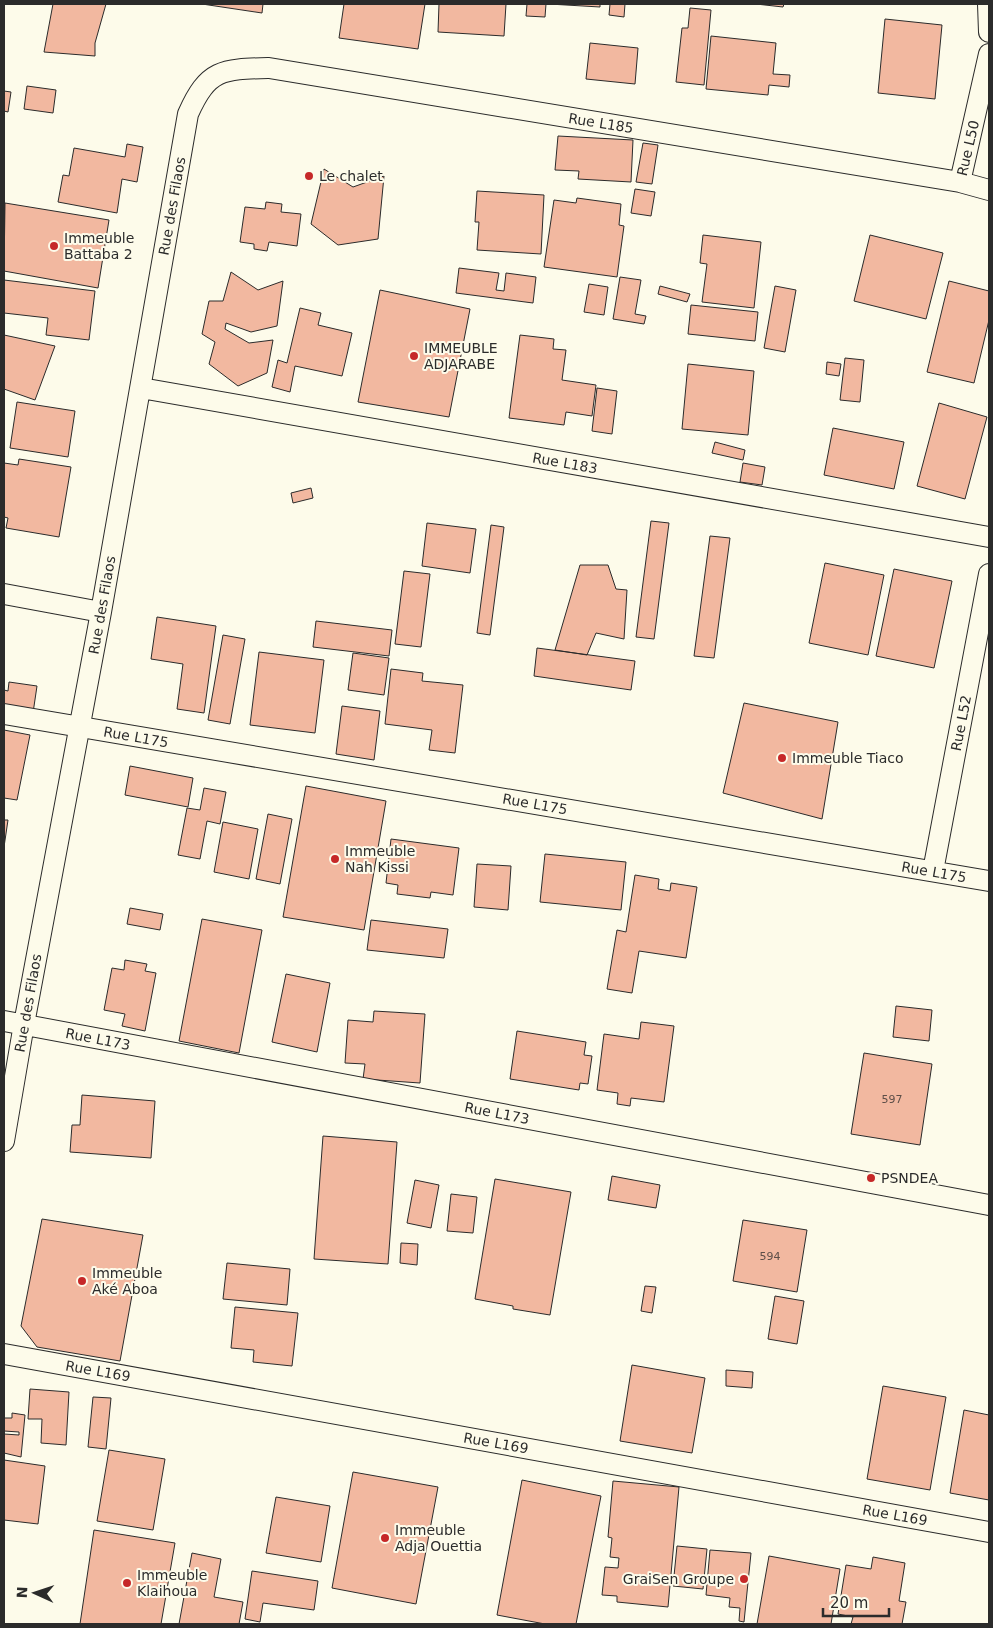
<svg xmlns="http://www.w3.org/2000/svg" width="993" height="1628" font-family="'DejaVu Sans',sans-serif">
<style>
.building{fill:#f2b8a0;stroke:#2b2b2b}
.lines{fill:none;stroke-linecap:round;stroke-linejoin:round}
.minor-casing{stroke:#2b2b2b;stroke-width:22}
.minor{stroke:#fdfbea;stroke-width:20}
.poi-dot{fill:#c62828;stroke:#fdfbea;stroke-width:2}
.labels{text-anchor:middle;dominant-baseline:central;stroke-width:4;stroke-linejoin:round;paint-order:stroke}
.number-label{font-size:11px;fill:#5d4e48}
.street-label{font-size:14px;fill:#2b2b2b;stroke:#fdfbea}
.poi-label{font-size:14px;fill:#2b2b2b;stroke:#fdfbea;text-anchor:start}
</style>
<rect width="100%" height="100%" fill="#fdfbea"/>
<!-- building -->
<path class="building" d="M53,4h53l-11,39v13l-51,-4z
M202,4h61l-1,9z
M344,4h81l-7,45 -79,-11z
M439,4h67l-2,32 -66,-4z
M527,4h19l-1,13 -19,-1z
M549,4h51v3z
M610,4h15l-1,13 -15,-2z
M756,4h28l-1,3z
M690,8l21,2 -7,75 -28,-3 6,-54h6z
M885,19l57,6 -7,74 -57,-6z
M711,36l65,7 -3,31 17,1 -1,12 -20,-2 -1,10 -62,-6z
M590,43l48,5 -3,36 -49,-5z
M27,86l29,4 -3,23 -29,-4z
M4,91l7,1 -3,20 -4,-1z
M558,136l75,4 -2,42 -53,-3 1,-8 -24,-1z
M643,143l15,2 -6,39 -16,-2z
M127,144l16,3 -6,35 -15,-3 -5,34 -59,-11 5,-27 6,1 5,-28 51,9z
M324,169l29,18 31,-11 -6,63 -40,6 -27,-21z
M635,189l20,3 -4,24 -20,-3z
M477,191l67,4 -3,59 -64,-4 2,-28h-4z
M577,198l44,6 -2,21 5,1 -7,51 -73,-10 10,-67 22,3z
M266,202l16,2 -1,8 20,2 -4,32 -28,-4 -2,9 -13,-2v-5l-14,-2 5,-35 20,2z
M5,203l104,17 -11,68 -94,-17z
M703,235l58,7 -7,66 -52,-6 5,-38 -7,-1z
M870,235l73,18 -17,66 -72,-18z
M459,268l40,5 -3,17 8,1 2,-18 30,4 -3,26 -77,-10z
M231,272l27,18 25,-9 -6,45 -26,6 -25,-9 -1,6 24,14 24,-3 -6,33 -29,13 -29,-22 6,-22 -13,-8 7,-33h14z
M620,277l21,3 -6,34 11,2 -2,8 -31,-5z
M4,280l91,11 -6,49 -43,-5 2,-17 -44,-5z
M949,281l40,10v29l-15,63 -47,-11z
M589,284l19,3 -4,28 -20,-3z
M660,286l30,8 -3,8 -29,-8z
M775,286l21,4 -11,62 -21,-4z
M380,290l90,19 -21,108 -91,-15z
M691,305l67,7 -3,29 -67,-7z
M300,308l21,5 -3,12 34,8 -10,43 -47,-10 -5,26 -18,-5 6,-27 9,3z
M4,335l51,11 -20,54 -31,-11z
M520,335l34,4 -1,10 13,1 -4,30 34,5 -4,31 -26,-4 -2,13 -55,-7z
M845,358l19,2 -4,42 -20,-2z
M827,362l14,2 -2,12 -13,-2z
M688,364l66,7 -6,64 -66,-6z
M597,388l20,3 -5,43 -20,-3z
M17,402l58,9 -7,46 -58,-9z
M939,403l48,14 -22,82 -48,-13z
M833,428l71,14 -10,47 -70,-14z
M715,442l30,8 -2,10 -31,-7z
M19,459l52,8 -12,70 -53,-9 2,-10 -4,-1v-54l14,2z
M743,463l22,4 -3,18 -22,-3z
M311,488l2,10 -20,5 -2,-10z
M651,521l18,2 -15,116 -18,-2z
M427,523l49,6 -6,44 -48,-7z
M491,525l13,2 -14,108 -13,-2z
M710,536l20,2 -16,120 -20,-2z
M825,563l59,12 -16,80 -59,-12z
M580,565h28l8,24 11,1 -3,49 -28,-6 -9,22 -32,-5z
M894,569l58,12 -18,87 -58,-12z
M404,571l26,3 -9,73 -26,-3z
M157,617l59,9 -12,87 -27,-4 6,-45 -32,-5z
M316,621l76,9 -3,26 -76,-9z
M223,635l22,4 -15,85 -22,-4z
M537,648l98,13 -4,29 -97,-14z
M259,652l65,8 -9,73 -65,-8z
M353,653l36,5 -5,37 -36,-5z
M391,669l32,4 -1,8 41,4 -8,68 -26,-3 3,-20 -47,-6z
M9,682l28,4 -4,27 -29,-4v-19l4,1z
M744,703l94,19 -16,97 -99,-26z
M342,706l38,5 -6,49 -38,-6z
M4,730l26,5 -13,65 -13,-2z
M130,766l63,12 -5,29 -63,-12z
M306,786l80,15 -22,129 -81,-13z
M204,788l22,4 -6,32 -13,-3 -7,38 -22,-4 9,-47 13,2z
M268,814l24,5 -12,65 -24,-5z
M4,820h4l-4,27z
M223,822l35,7 -9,50 -35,-7z
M391,839l68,9 -6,47 -22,-3 -1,6 -33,-4 1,-9 -12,-2z
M545,854l81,8 -5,48 -81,-8z
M477,864l34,2 -3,44 -34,-3z
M635,875l24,4 -1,10 12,2 1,-8 26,4 -11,71 -47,-7 -7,42 -25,-4 10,-59 9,2z
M130,908l33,6 -3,16 -33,-6z
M202,919l60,11 -23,123 -60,-12z
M371,920l77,9 -4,29 -77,-8z
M125,960l22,4 -2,7 11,2 -11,58 -23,-5 3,-12 -21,-4 8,-42 12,2z
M286,974l44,9 -13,69 -45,-10z
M896,1006l36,4 -3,31 -36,-4z
M374,1011l51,3 -5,69 -57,-4 2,-15 -20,-1 3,-43 25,2z
M641,1022l33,4 -10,76 -33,-4 -1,8 -13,-2 1,-11 -21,-3 7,-56 35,5z
M517,1031l69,11 -2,13 8,1 -4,28 -8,-1 -1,7 -69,-11z
M864,1053l68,11 -12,81 -69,-11z
M82,1095l73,6 -4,57 -81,-6 2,-27h8z
M323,1136l74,6 -9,122 -74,-5z
M612,1176l48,9 -4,23 -48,-8z
M495,1179l76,13 -21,123 -37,-6v-3l-38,-7z
M415,1180l24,5 -8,43 -24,-5z
M451,1194l26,3 -4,36 -26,-2z
M42,1219l101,16 -23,126 -83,-14 -16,-21z
M743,1220l64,10 -10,62 -64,-11z
M401,1243l17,1 -1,21 -17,-2z
M227,1263l63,6 -3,36 -64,-6z
M645,1286l11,1 -4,26 -11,-2z
M775,1296l29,5 -7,43 -29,-5z
M235,1307l63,6 -6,53 -39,-4 1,-12 -23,-2z
M632,1365l73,13 -13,75 -72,-12z
M726,1370l27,2 -1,16 -26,-2z
M883,1386l63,11 -16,93 -63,-11z
M30,1389l39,3 -3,53 -25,-2 1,-24h-14z
M93,1397l18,1 -5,51 -18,-2z
M964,1410l25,5v85l-39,-7z
M12,1413l13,2 -4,42 -17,-4v-19l15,1v-3l-15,-1v-13h8z
M109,1450l56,9 -12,71 -56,-9z
M4,1460l41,6 -7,58 -34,-4z
M353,1472l85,15 -22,117 -84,-16z
M522,1480l79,16 -25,128h-31l-48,-9z
M613,1481l66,6 -11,120 -51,-5v-6l-15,-1 3,-28 13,1 1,-10 -9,-1 2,-19 -4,-1z
M276,1497l54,9 -9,56 -55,-9z
M94,1530l81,13 -14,81h-81z
M677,1546l30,3 -4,40 -30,-3z
M710,1550l41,3 -7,69 -5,-1 1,-13 -11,-1 1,-9 -24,-3z
M192,1553l29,6 -7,38 29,5 -4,22h-60z
M769,1556l71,13 -9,55h-74z
M873,1557l32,6 -6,38 7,1 -4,22h-51l2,-7 -15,-3 8,-49 25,4z
M252,1571l66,10 -4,29 -51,-7 -3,19 -15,-3z"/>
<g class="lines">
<!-- minor casing -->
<g class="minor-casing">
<path id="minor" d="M988,4l1,28
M960,182l29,-128
M141,388l848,149
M4,594l97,18
M4,714l985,167
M933,871l56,-297
M4,1021l985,184
M4,1141l20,-117 77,-412 87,-498c20,-45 34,-45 81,-46l691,114 29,8
M4,1354l985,178"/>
</g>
<!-- minor -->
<use href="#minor" class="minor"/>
</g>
<!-- markers -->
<g class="poi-dot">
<circle cx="309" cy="176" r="5"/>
<circle cx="54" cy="246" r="5"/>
<circle cx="414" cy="356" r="5"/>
<circle cx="782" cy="758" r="5"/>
<circle cx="335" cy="859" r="5"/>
<circle cx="871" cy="1178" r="5"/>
<circle cx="82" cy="1281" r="5"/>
<circle cx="385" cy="1538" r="5"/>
<circle cx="744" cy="1579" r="5"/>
<circle cx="127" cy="1583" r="5"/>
</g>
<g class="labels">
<!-- number labels -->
<g class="number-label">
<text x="892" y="1099">597</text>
<text x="770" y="1256">594</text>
</g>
<!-- street labels -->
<g class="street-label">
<text transform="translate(601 123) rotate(9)">Rue L185</text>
<text transform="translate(968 148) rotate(-77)">Rue L50</text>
<text transform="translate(172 206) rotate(-80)">Rue des Filaos</text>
<text transform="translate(565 463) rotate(10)">Rue L183</text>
<text transform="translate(102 605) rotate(-80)">Rue des Filaos</text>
<text transform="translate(961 723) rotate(-79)">Rue L52</text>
<text transform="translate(136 737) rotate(10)">Rue L175</text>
<text transform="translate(535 804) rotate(10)">Rue L175</text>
<text transform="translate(934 872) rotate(10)">Rue L175</text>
<text transform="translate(28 1003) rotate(-80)">Rue des Filaos</text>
<text transform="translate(98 1039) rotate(11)">Rue L173</text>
<text transform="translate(497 1113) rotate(11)">Rue L173</text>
<text transform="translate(98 1371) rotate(10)">Rue L169</text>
<text transform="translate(496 1443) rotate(10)">Rue L169</text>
<text transform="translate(895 1515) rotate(10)">Rue L169</text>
</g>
<!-- poi labels -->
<g class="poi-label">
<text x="319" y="176">Le chalet</text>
<text x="64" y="238">Immeuble<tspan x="64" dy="16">Battaba 2</tspan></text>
<text x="424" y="348">IMMEUBLE<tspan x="424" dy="16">ADJARABE</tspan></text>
<text x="792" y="758">Immeuble Tiaco</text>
<text x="345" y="851">Immeuble<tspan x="345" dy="16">Nah Kissi</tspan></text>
<text x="881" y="1178">PSNDEA</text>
<text x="92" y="1273">Immeuble<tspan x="92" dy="16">Aké Aboa</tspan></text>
<text x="395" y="1530">Immeuble<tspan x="395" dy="16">Adja Ouettia</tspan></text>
<text x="137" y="1575">Immeuble<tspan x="137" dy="16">Klaihoua</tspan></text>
<text x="734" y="1579" text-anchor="end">GraiSen Groupe</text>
</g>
</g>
<!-- border -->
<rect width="993" height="1628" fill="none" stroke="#2b2b2b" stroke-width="10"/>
<!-- north arrow -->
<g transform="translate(35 1593) rotate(273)" stroke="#fdfbea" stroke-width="4" paint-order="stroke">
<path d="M0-4L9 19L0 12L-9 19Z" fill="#2b2b2b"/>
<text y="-8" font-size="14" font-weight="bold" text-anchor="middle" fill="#2b2b2b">N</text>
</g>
<!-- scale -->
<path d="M823 1608v8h66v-8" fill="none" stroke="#2b2b2b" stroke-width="2.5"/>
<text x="830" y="1608" font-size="15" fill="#2b2b2b" stroke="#fdfbea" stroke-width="4" paint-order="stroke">20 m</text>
</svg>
